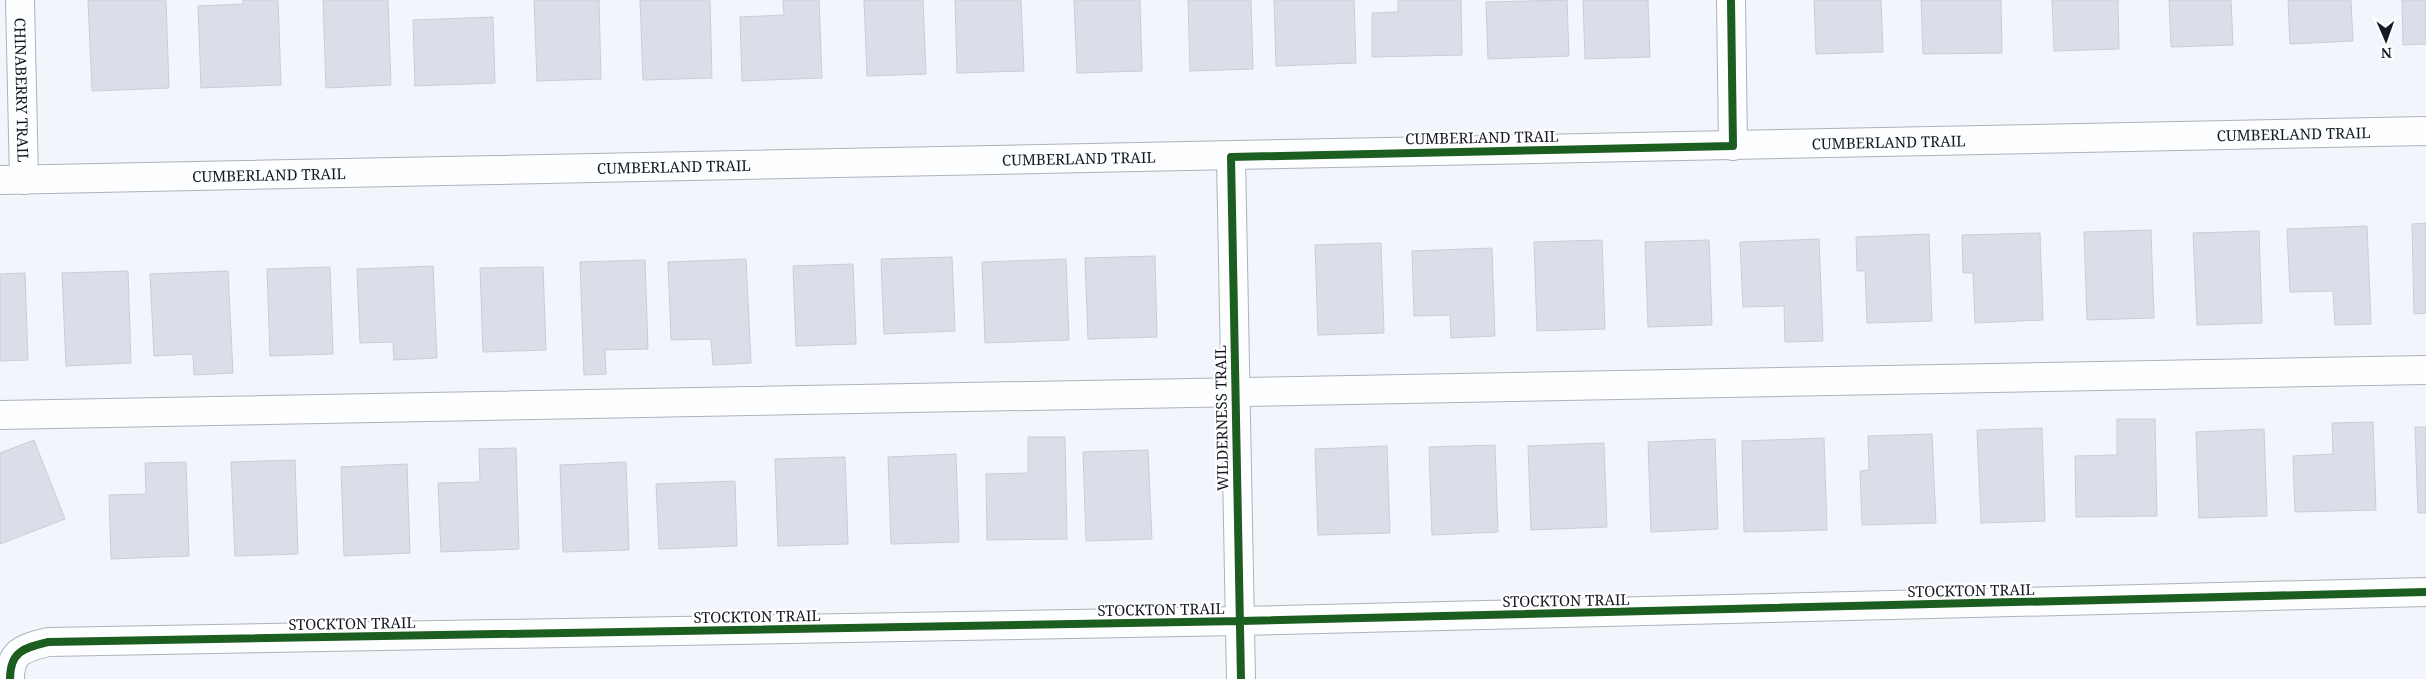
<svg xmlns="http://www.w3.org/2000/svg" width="2426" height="679" font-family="'Noto Serif',serif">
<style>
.building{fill:#dbdde9;stroke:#cbcdd5}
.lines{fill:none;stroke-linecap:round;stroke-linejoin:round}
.minor-casing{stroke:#aeb2b9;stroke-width:30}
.minor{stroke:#fdfeff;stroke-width:28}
.cycleway-casing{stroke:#fff;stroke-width:11}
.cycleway{stroke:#1b5e20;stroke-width:8}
.labels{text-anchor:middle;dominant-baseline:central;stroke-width:4.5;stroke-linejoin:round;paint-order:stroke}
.street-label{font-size:15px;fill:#141921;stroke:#fff}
</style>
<rect width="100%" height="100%" fill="#f2f6fc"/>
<!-- building -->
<path class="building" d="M88,0h78l3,88 -77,3z
M243,0h35l3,85 -80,3 -3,-82 45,-2z
M323,0h65l3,85 -65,3z
M534,0h65l2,79 -64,2z
M640,0h70l2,78 -69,2z
M783,0h36l3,78 -80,3 -2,-64 44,-2z
M864,0h59l3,74 -59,2z
M955,0h66l3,71 -67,2z
M1074,0h66l2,71 -65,2z
M1188,0h63l2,69 -63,2z
M1274,0h80l2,63 -80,3z
M1398,0h63l1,55 -90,2v-44l26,-1z
M1567,0l2,56 -81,3 -2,-57z
M1583,0h65l2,57 -65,2z
M1814,0h67l2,52 -67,2z
M1921,0h80l1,53 -79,1z
M2052,0h66l1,49 -65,2z
M2169,0h62l2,45 -62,2z
M2288,0h63l2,41 -63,3z
M2402,0h24v44l-23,1z
M493,17l2,66 -80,3 -2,-66z
M2426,223v90l-12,1 -2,-90z
M2367,226l4,98 -36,1 -2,-34 -43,1 -3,-63z
M2151,230l3,88 -67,2 -3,-88z
M2259,231l3,92 -65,2 -4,-92z
M2040,233l3,87 -68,3 -2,-50h-10l-1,-38z
M1929,234l3,87 -65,2 -2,-52h-8l-1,-34z
M1819,239l4,102 -38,1 -1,-36 -41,1 -3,-65z
M1602,240l3,89 -68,2 -3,-89z
M1709,240l3,85 -64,2 -3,-85z
M1381,243l3,90 -66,2 -3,-90z
M1492,248l3,88 -44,2 -1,-23 -36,1 -2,-65z
M1155,256l2,81 -69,2 -3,-81z
M952,257l3,74 -71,3 -3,-75z
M746,259l5,104 -38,2 -2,-26 -40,1 -3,-78z
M1066,259l3,81 -84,3 -3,-81z
M645,260l3,89 -43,1 1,24 -22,1 -4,-113z
M853,264l3,80 -60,2 -3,-80z
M433,266l4,92 -43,2 -1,-18 -33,1 -3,-74z
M330,267l3,87 -63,2 -3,-87z
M543,267l3,83 -63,2 -3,-84z
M128,271l3,92 -65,3 -4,-93z
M228,271l5,102 -39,2 -1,-21 -39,2 -4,-82z
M25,273l3,87 -28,1v-87z
M2117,419h38l2,97 -81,1 -1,-61 42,-1z
M2373,422l3,88 -81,2 -2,-56 40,-2 -1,-31z
M2415,427h11v86h-8z
M2042,428l3,93 -64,2 -4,-93z
M2264,429l3,87 -68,2 -3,-86z
M1932,434l4,89 -74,2 -2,-54 9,-1 -1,-34z
M1028,437h37l2,102 -80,1 -1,-66 42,-1z
M1824,438l3,92 -83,2 -2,-91z
M1715,439l3,90 -67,3 -3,-90z
M34,440l31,79 -65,25v-91z
M1604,443l3,84 -76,3 -3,-84z
M1495,445l3,87 -66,3 -3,-88z
M1387,446l3,87 -72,2 -3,-86z
M516,448l3,101 -78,3 -3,-69 42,-1 -1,-33z
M1148,450l4,89 -66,2 -3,-89z
M956,454l3,88 -68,2 -3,-87z
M845,457l3,87 -70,2 -3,-87z
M295,460l3,94 -63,2 -4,-94z
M186,462l3,94 -78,3 -2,-64 37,-1 -1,-31z
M626,462l3,88 -66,2 -3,-87z
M407,464l3,89 -66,3 -3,-89z
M735,481l2,65 -78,3 -3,-65z"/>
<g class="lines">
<!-- minor casing -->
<g class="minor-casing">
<g id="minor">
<path id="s1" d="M20,0l4,180"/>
<path d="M1731,0l2,146"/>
<path d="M1231,157l10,522"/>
<path id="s2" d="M0,180l2426,-49"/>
<path d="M0,415l2426,-45"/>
<path d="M10,679c0,-28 14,-31 38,-37l1192,-21 1186,-29"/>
</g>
</g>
<!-- minor -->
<use href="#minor" class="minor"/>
<!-- cycleway casing -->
<g class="cycleway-casing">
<path id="cycleway" d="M10,679c0,-28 14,-31 38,-37l1192,-21 1186,-29
M1241,679l-10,-522 502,-11 -2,-146"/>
</g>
<!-- cycleway -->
<use href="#cycleway" class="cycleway"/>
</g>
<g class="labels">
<!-- street labels -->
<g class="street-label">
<text stroke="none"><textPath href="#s1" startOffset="90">CHINABERRY TRAIL</textPath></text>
<text stroke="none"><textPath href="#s2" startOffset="2294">CUMBERLAND TRAIL</textPath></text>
<text transform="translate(1482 137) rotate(-1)">CUMBERLAND TRAIL</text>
<text stroke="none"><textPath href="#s2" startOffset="1889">CUMBERLAND TRAIL</textPath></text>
<text stroke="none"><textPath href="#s2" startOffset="1079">CUMBERLAND TRAIL</textPath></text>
<text stroke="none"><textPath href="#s2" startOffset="674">CUMBERLAND TRAIL</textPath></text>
<text stroke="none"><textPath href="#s2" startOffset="269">CUMBERLAND TRAIL</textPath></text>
<text transform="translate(1221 418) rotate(-91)">WILDERNESS TRAIL</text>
<text transform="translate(1971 590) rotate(-1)">STOCKTON TRAIL</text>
<text transform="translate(1566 600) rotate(-1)">STOCKTON TRAIL</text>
<text transform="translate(1161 609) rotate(-1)">STOCKTON TRAIL</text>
<text transform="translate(757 616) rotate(-1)">STOCKTON TRAIL</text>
<text transform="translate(352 623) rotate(-1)">STOCKTON TRAIL</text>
</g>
</g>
<!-- north arrow -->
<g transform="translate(2386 40) rotate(178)" stroke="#ffffff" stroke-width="4" paint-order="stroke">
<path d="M0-4L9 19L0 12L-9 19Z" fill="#141921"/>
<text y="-8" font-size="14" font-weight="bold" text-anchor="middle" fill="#141921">N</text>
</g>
</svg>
